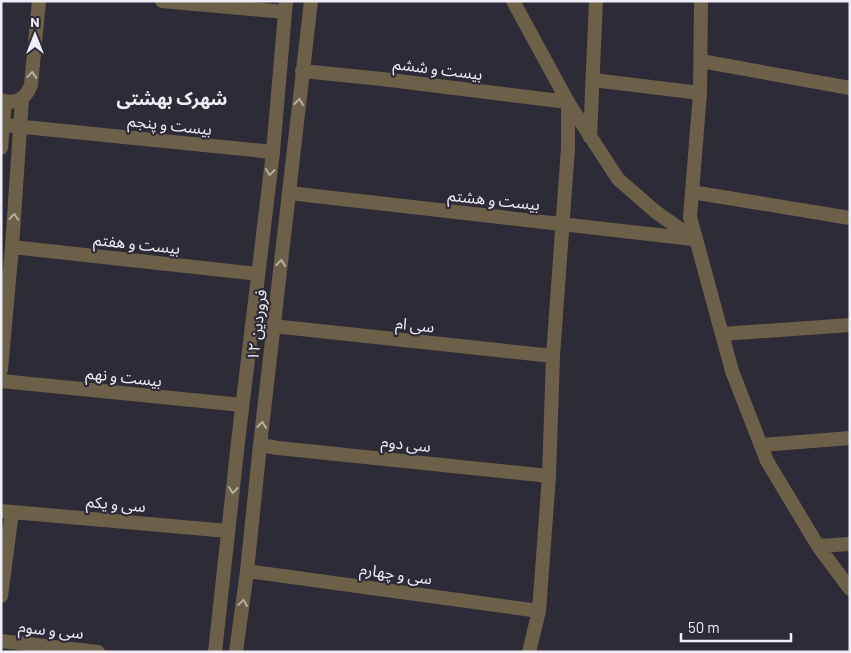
<svg xmlns="http://www.w3.org/2000/svg" width="851" height="653" font-family="Barlow,'Noto Sans Arabic',sans-serif">
<style>
.lines{fill:none;stroke-linecap:round;stroke-linejoin:round}
.minor{stroke:#6d6048;stroke-width:14}
.tertiary{stroke:#6d6048;stroke-width:14}
.oneway{stroke:#b4aea8}
.labels{text-anchor:middle;dominant-baseline:central;stroke-width:4.5;stroke-linejoin:round;paint-order:stroke}
.street-label{font-size:16px;fill:#efeef6;stroke:#2e2b38}
.neighbourhood-label{font-size:18px;font-weight:bold;fill:#efeef6;stroke:#2e2b38}
</style>
<rect width="100%" height="100%" fill="#2e2b38"/>
<g class="lines">
<!-- minor -->
<path class="minor" d="M162,1l123,11
M513,1l55,101v46l-15,208 -4,120 -10,135 -10,41
M701,1l-1,92 -10,124 42,154 35,90 51,85 32,43
M701,61l149,27
M302,71l80,8 186,23 50,77 38,33 40,28
M593,80l107,13
M1,100c15,5 25,-1 30,-15l8,-84
M4,125l269,27
M590,137l6,-136
M1,148l4,-47
M692,192l158,26
M289,193c134,16 269,30 404,46
M12,247l246,27
M273,326l280,30
M722,334l128,-9
M1,370l11,-123 10,-148
M1,381l241,24
M260,445l18,3 271,28
M761,445l89,-7
M1,511l227,20
M818,546l32,-2
M247,571l292,40
M1,596l11,-84
M1,641l97,11"/>
<!-- tertiary -->
<path class="tertiary" d="M215,652l23,-210 35,-290 13,-151
M236,652l11,-81 13,-126 51,-444"/>
</g>
<!-- one-way arrows -->
<defs><path id="oneway-chevron" d="M-2-3.5L2.5 0L-2 3.5" fill="none" stroke-width="1.6" stroke-linecap="round" stroke-linejoin="round" transform="scale(1.25)"/></defs>
<g class="oneway">
<use href="#oneway-chevron" transform="translate(32 75) rotate(-85)"/>
<use href="#oneway-chevron" transform="translate(299 102) rotate(-83)"/>
<use href="#oneway-chevron" transform="translate(270 172) rotate(97)"/>
<use href="#oneway-chevron" transform="translate(14 217) rotate(-86)"/>
<use href="#oneway-chevron" transform="translate(281 263) rotate(-84)"/>
<use href="#oneway-chevron" transform="translate(262 425) rotate(-83)"/>
<use href="#oneway-chevron" transform="translate(233 490) rotate(96)"/>
<use href="#oneway-chevron" transform="translate(243 603) rotate(-82)"/>
</g>
<g class="labels">
<!-- street labels -->
<g class="street-label">
<text transform="translate(438 68) rotate(7)">بیست و ششم</text>
<text transform="translate(170 124) rotate(6)">بیست و پنجم</text>
<text transform="translate(494 199) rotate(6)">بیست و هشتم</text>
<text transform="translate(137 243) rotate(6)">بیست و هفتم</text>
<text transform="translate(415 324) rotate(6)">سی ام</text>
<text transform="translate(256 325) rotate(-83)">۱۲ فروردین</text>
<text transform="translate(124 376) rotate(6)">بیست و نهم</text>
<text transform="translate(406 443) rotate(6)">سی دوم</text>
<text transform="translate(116 503) rotate(5)">سی و یکم</text>
<text transform="translate(396 573) rotate(8)">سی و چهارم</text>
<text transform="translate(51 629) rotate(6)">سی و سوم</text>
</g>
<!-- neighbourhood labels -->
<g class="neighbourhood-label">
<text x="172" y="98">شهرک بهشتی</text>
</g>
</g>
<!-- border -->
<rect width="851" height="653" fill="none" stroke="#efeef6" stroke-width="5"/>
<!-- north arrow -->
<g transform="translate(35 35)" stroke="#2e2b38" stroke-width="4" paint-order="stroke">
<path d="M0-4L9 19L0 12L-9 19Z" fill="#efeef6"/>
<text y="-8" font-size="14" font-weight="bold" text-anchor="middle" fill="#efeef6">N</text>
</g>
<!-- scale -->
<path d="M681 633v8h110v-8" fill="none" stroke="#efeef6" stroke-width="2.5"/>
<text x="688" y="633" font-size="15" fill="#efeef6" stroke="#2e2b38" stroke-width="4" paint-order="stroke">50 m</text>
</svg>
